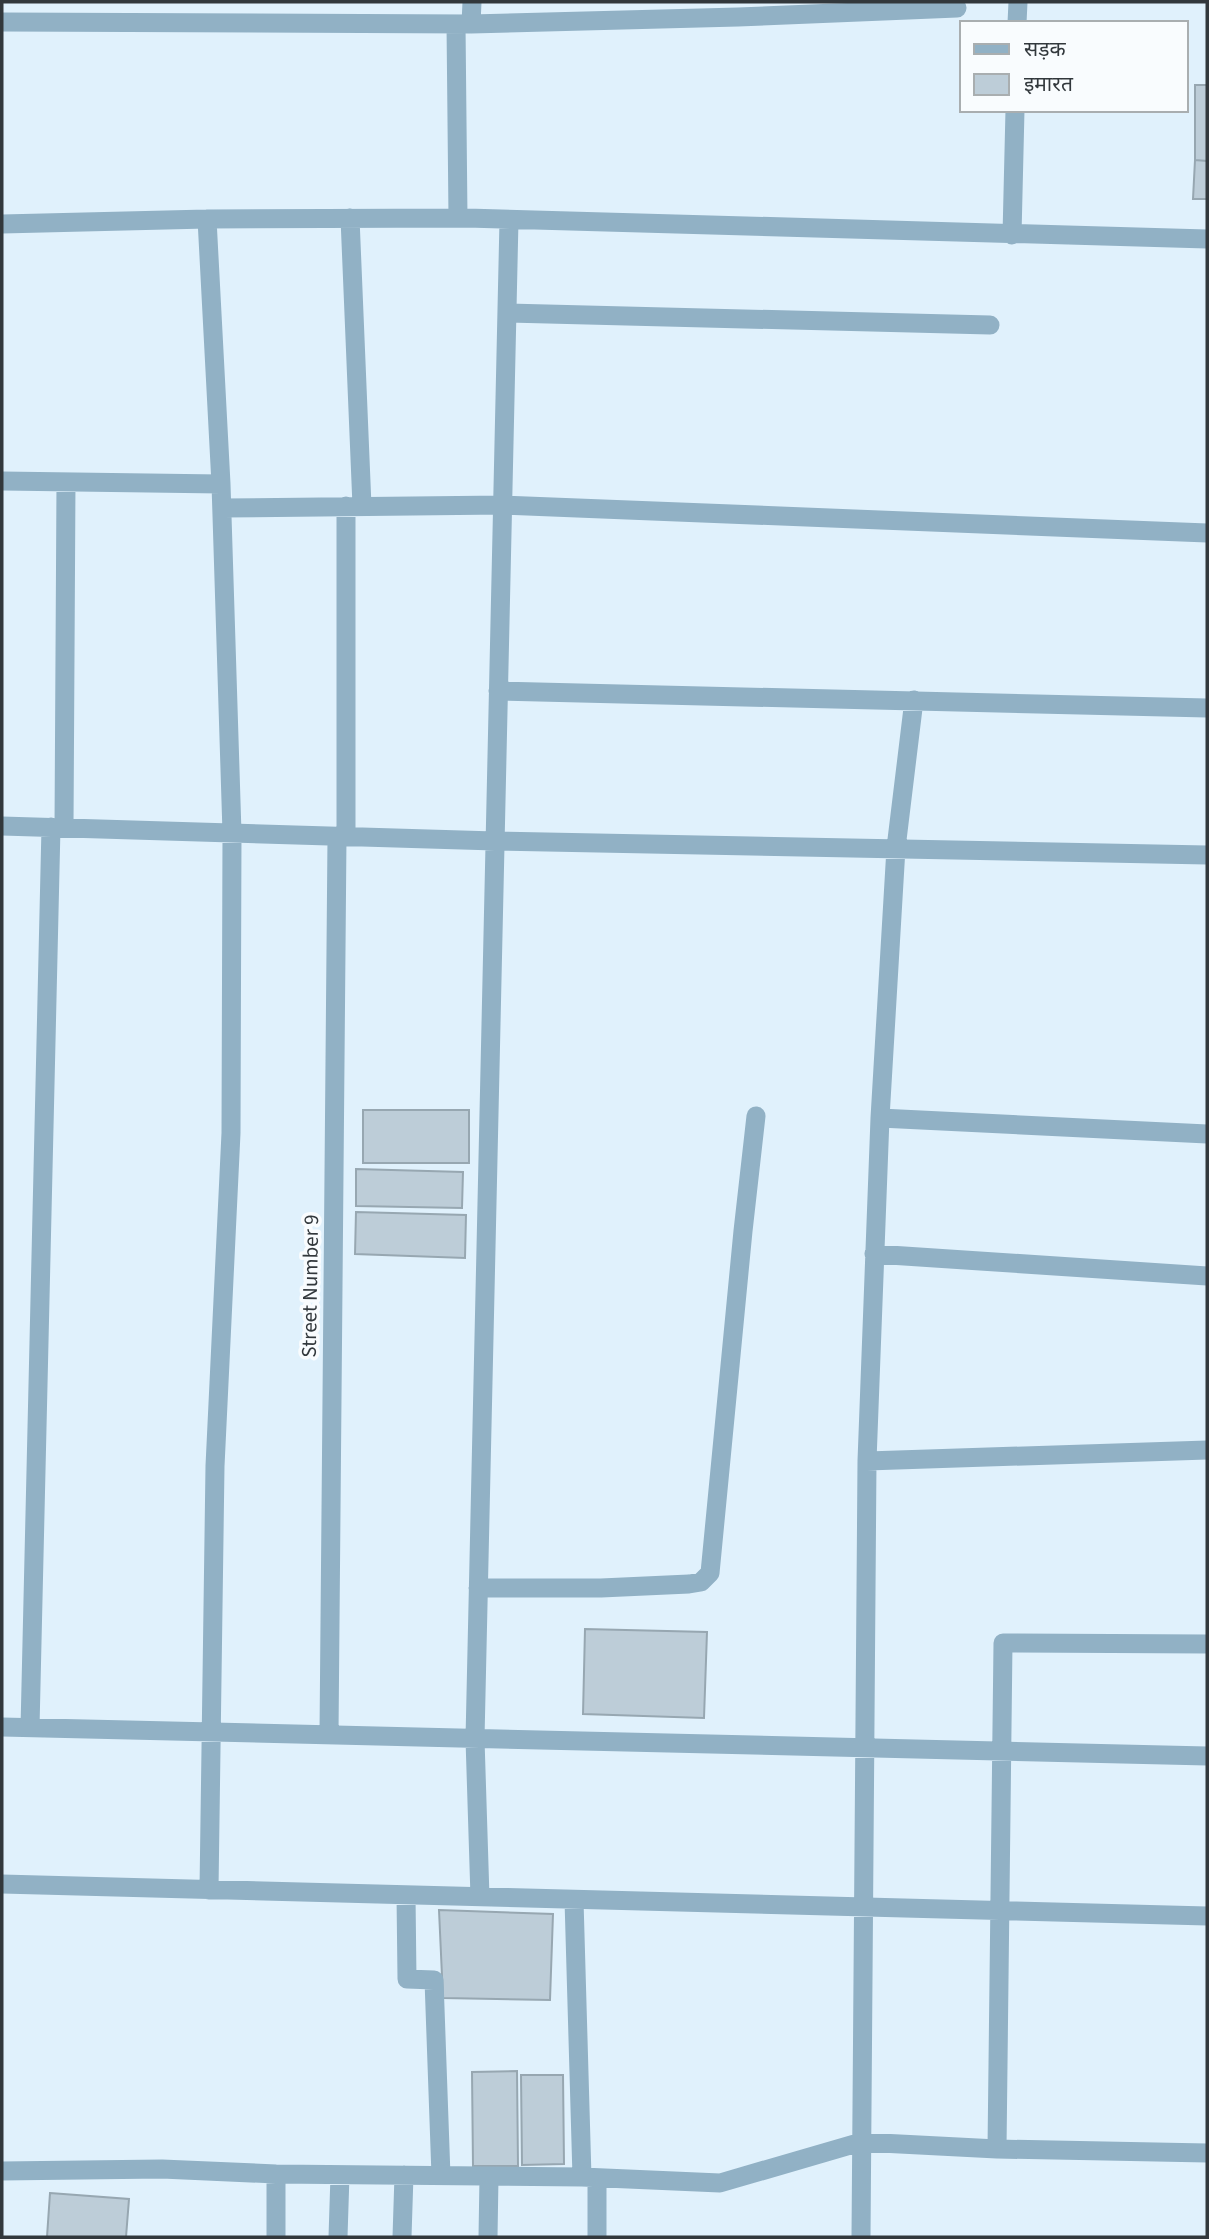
<svg xmlns="http://www.w3.org/2000/svg" width="1209" height="2239" font-family="'Source Sans 3','Noto Sans Devanagari',sans-serif">
<style>
.building{fill:#bdcdd8;stroke:#97a7b1;stroke-width:2}
.lines{fill:none;stroke-linecap:round;stroke-linejoin:round}
.minor{stroke:#91b1c5;stroke-width:19}
.labels{text-anchor:middle;dominant-baseline:central;stroke-width:7;stroke-linejoin:round;paint-order:stroke}
.street-label{font-size:21px;fill:#32383c;stroke:#f9fcfe}
</style>
<rect width="100%" height="100%" fill="#e0f1fc"/>
<!-- building -->
<path class="building" d="M1195,85h12v76l-12,-1z
M1195,160l12,1v38h-14z
M363,1110h106v53h-106z
M356,1169l107,3 -1,36 -106,-2z
M356,1212l110,3 -1,43 -110,-4z
M585,1629l122,3 -3,86 -121,-4z
M439,1910l114,4 -3,86 -107,-2z
M517,2071l1,95h-45l-1,-94z
M521,2075h42l1,89 -42,1z
M50,2193l79,6 -3,38h-79z"/>
<g class="lines">
<!-- minor -->
<path class="minor" d="M2,22l469,2 267,-7 219,-9
M1017,23l1,-21
M456,24l2,194
M471,24l1,-22
M350,218l12,288
M207,219l14,265 11,349 -1,300 -16,333 -6,424
M2,224l205,-5 260,-1 740,21
M1012,235l3,-125
M507,313l483,12
M2,481l219,3
M346,506v331
M222,508l281,-3 704,28
M498,691l709,17
M2,826l493,15 712,14
M64,827l2,-345
M880,1118l327,16
M874,1254l333,22
M867,1461l340,-11
M478,1588h123l88,-4 12,-2 9,-9 33,-342 13,-115
M2,1727l1205,29
M30,1728l21,-901
M329,1735l8,-898
M2,1884l1205,32
M406,1895l1,84 27,1 7,196
M480,1897l-5,-158 34,-1519
M574,1900l8,277
M997,2149l6,-506 204,1
M2,2171l160,-2 114,5 306,3 138,6 141,-41 136,7 210,4
M276,2174v63
M338,2237l2,-62
M402,2237l2,-62
M488,2237l1,-60
M597,2237v-59
M861,2237l6,-776 13,-343 16,-270 18,-148"/>
</g>
<g class="labels">
<!-- street labels -->
<g class="street-label">
<text transform="translate(310 1286) rotate(-89)">Street Number 9</text>
</g>
</g>
<!-- border -->
<rect width="1209" height="2239" fill="none" stroke="#32383c" stroke-width="7"/>
<!-- legend -->
<rect x="960" y="21" width="228" height="91" fill="#f9fcfe" stroke="#a9aeb0" stroke-width="2"/>
<rect x="974" y="44" width="35" height="10" fill="#91b1c5" stroke="#a9aeb0" stroke-width="2"/>
<text x="1024" y="56" font-size="21" fill="#32383c">सड़क</text>
<rect x="974" y="74" width="35" height="21" fill="#bdcdd8" stroke="#a9aeb0" stroke-width="2"/>
<text x="1024" y="91" font-size="21" fill="#32383c">इमारत</text>
</svg>
